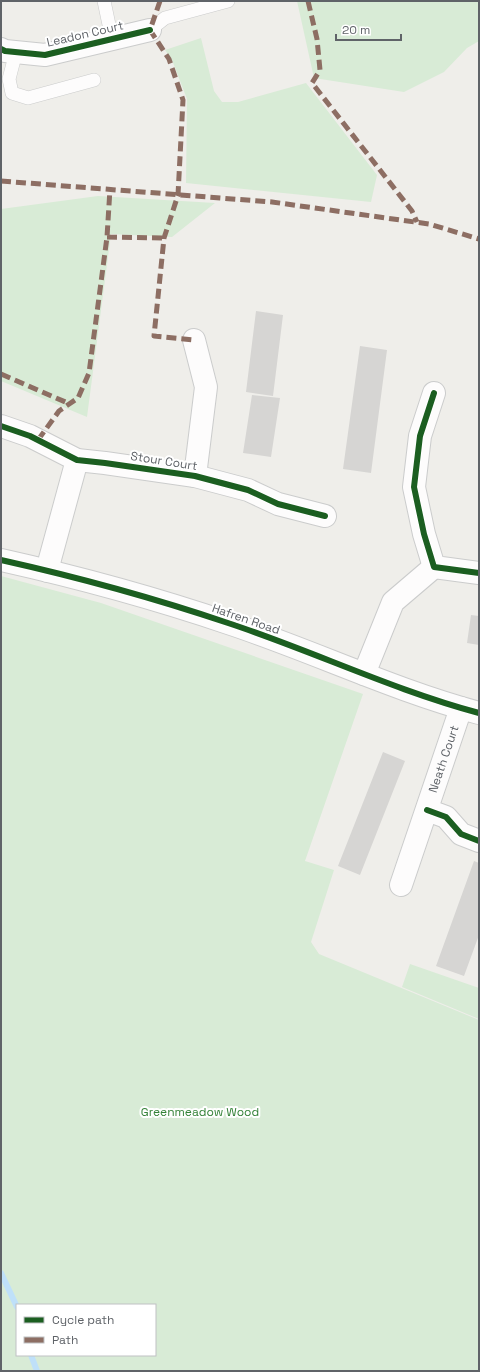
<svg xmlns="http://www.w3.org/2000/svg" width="480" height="1372" font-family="'Space Grotesk',sans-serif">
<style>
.green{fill:#d8ebd6;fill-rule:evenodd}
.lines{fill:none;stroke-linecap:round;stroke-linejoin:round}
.stream{stroke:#bfe0f9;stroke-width:6}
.building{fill:#d6d5d3}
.service-casing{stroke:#cbcccc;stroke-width:14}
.minor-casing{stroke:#cbcccc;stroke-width:24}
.tertiary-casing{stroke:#cbcccc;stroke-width:24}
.service{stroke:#fdfcfc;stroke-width:13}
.minor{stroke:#fdfcfc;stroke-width:22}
.tertiary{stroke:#fdfcfc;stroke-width:22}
.quiet{stroke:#8d6e63;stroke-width:5;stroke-dasharray:10 5;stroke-linecap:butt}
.cycleway-casing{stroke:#fff;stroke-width:8}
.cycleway{stroke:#1b5e20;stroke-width:6}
.labels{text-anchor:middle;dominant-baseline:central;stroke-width:4;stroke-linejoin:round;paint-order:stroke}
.street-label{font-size:12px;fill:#5f6368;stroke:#fff}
.park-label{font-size:12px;fill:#348238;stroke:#fff}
</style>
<rect width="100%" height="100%" fill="#efeeea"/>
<!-- green -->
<path class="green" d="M297,1h182v40l-12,7 -23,24 -40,20 -90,-14z
M201,38l13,53 8,11h16l68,-19 71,92 -6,27 -185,-19 1,-84 -15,-39 -7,-10z
M98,196l117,7 -43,34 -61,-3 -24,183 -86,-36v-172z
M1,576l100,27 262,91 -58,167 29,9 -23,72 8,12 160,66v351h-478zM17,1305h138v50h-138z
M410,964l69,24v31l-77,-32z"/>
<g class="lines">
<!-- stream -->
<path class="stream" d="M1,1273l16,34
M31,1355l6,16"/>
</g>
<!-- building -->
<path class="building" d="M256,311l27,4 -10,81 -27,-4z
M360,346l27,4 -16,123 -28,-4z
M252,395l28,3 -9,59 -28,-4z
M471,615l8,1v29l-12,-2z
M383,752l22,9 -45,114 -22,-9z
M474,861l5,2v72l-15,41 -28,-10z"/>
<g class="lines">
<!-- service casing -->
<g class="service-casing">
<path id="service" d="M104,1l8,38
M150,30l15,-12 63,-17
M16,52l-7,27 3,14 16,5 66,-18"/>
</g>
<!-- minor casing -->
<g class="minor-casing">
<g id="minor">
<path d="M1,49l4,2 40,4 105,-25"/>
<path d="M194,340l12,47 -11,89"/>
<path d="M434,393l-14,43 -6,51 10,47 10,33 45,6"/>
<path d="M1,426l29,10 47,24 28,3 90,13 53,14 30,14 47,12"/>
<path d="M48,571l2,-12 27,-99"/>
<path d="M364,674l29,-72 41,-35"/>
<path d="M427,810l19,7 15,17 18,7"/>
<path id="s1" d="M401,885l60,-177"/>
</g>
</g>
<!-- tertiary casing -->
<g class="tertiary-casing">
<path id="tertiary" d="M1,560c76,17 153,38 227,63 85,28 165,67 251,90"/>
</g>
<!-- service -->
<use href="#service" class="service"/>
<!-- minor -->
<use href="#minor" class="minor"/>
<!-- tertiary -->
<use href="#tertiary" class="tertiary"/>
<!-- quiet -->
<path class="quiet" d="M160,1l-10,29 19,29 14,41 -5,95 -14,43 -10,98 40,4
M308,1l9,38 3,31 -8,13 100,128 5,11
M1,181l271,21 157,22 50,15
M107,237l57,1
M1,374l69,30
M38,440l21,-29 19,-13 11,-25 18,-136 3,-48"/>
<!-- cycleway casing -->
<g class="cycleway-casing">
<path id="cycleway" d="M1,49l4,2 40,4 105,-25
M434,393l-14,43 -6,51 10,47 10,33 45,6
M1,426l29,10 47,24 28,3 90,13 53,14 30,14 47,12
M1,560c76,17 153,38 227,63 85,28 165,67 251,90
M427,810l19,7 15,17 18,7"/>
</g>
<!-- cycleway -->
<use href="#cycleway" class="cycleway"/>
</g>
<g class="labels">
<!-- street labels -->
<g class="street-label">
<text transform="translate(85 34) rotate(-13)">Leadon Court</text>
<text transform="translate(164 461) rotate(9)">Stour Court</text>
<text transform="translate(246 619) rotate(19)">Hafren Road</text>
<text stroke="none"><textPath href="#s1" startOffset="133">Neath Court</textPath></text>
</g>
<!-- park labels -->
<g class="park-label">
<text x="200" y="1112">Greenmeadow Wood</text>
</g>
</g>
<!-- border -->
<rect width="480" height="1372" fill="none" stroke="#5f6368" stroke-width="4"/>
<!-- legend -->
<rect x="16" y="1304" width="140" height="52" fill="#ffffff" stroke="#bfc1c3"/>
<rect x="24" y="1317" width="20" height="6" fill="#1b5e20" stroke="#bfc1c3"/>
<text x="52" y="1324" font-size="12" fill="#5f6368">Cycle path</text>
<rect x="24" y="1337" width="20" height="6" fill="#8d6e63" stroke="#bfc1c3"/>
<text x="52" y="1344" font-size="12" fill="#5f6368">Path</text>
<!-- scale -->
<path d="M336 34v6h65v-6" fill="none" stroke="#5f6368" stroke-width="2"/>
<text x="342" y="34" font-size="12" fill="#5f6368" stroke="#ffffff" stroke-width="3" paint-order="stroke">20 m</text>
</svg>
